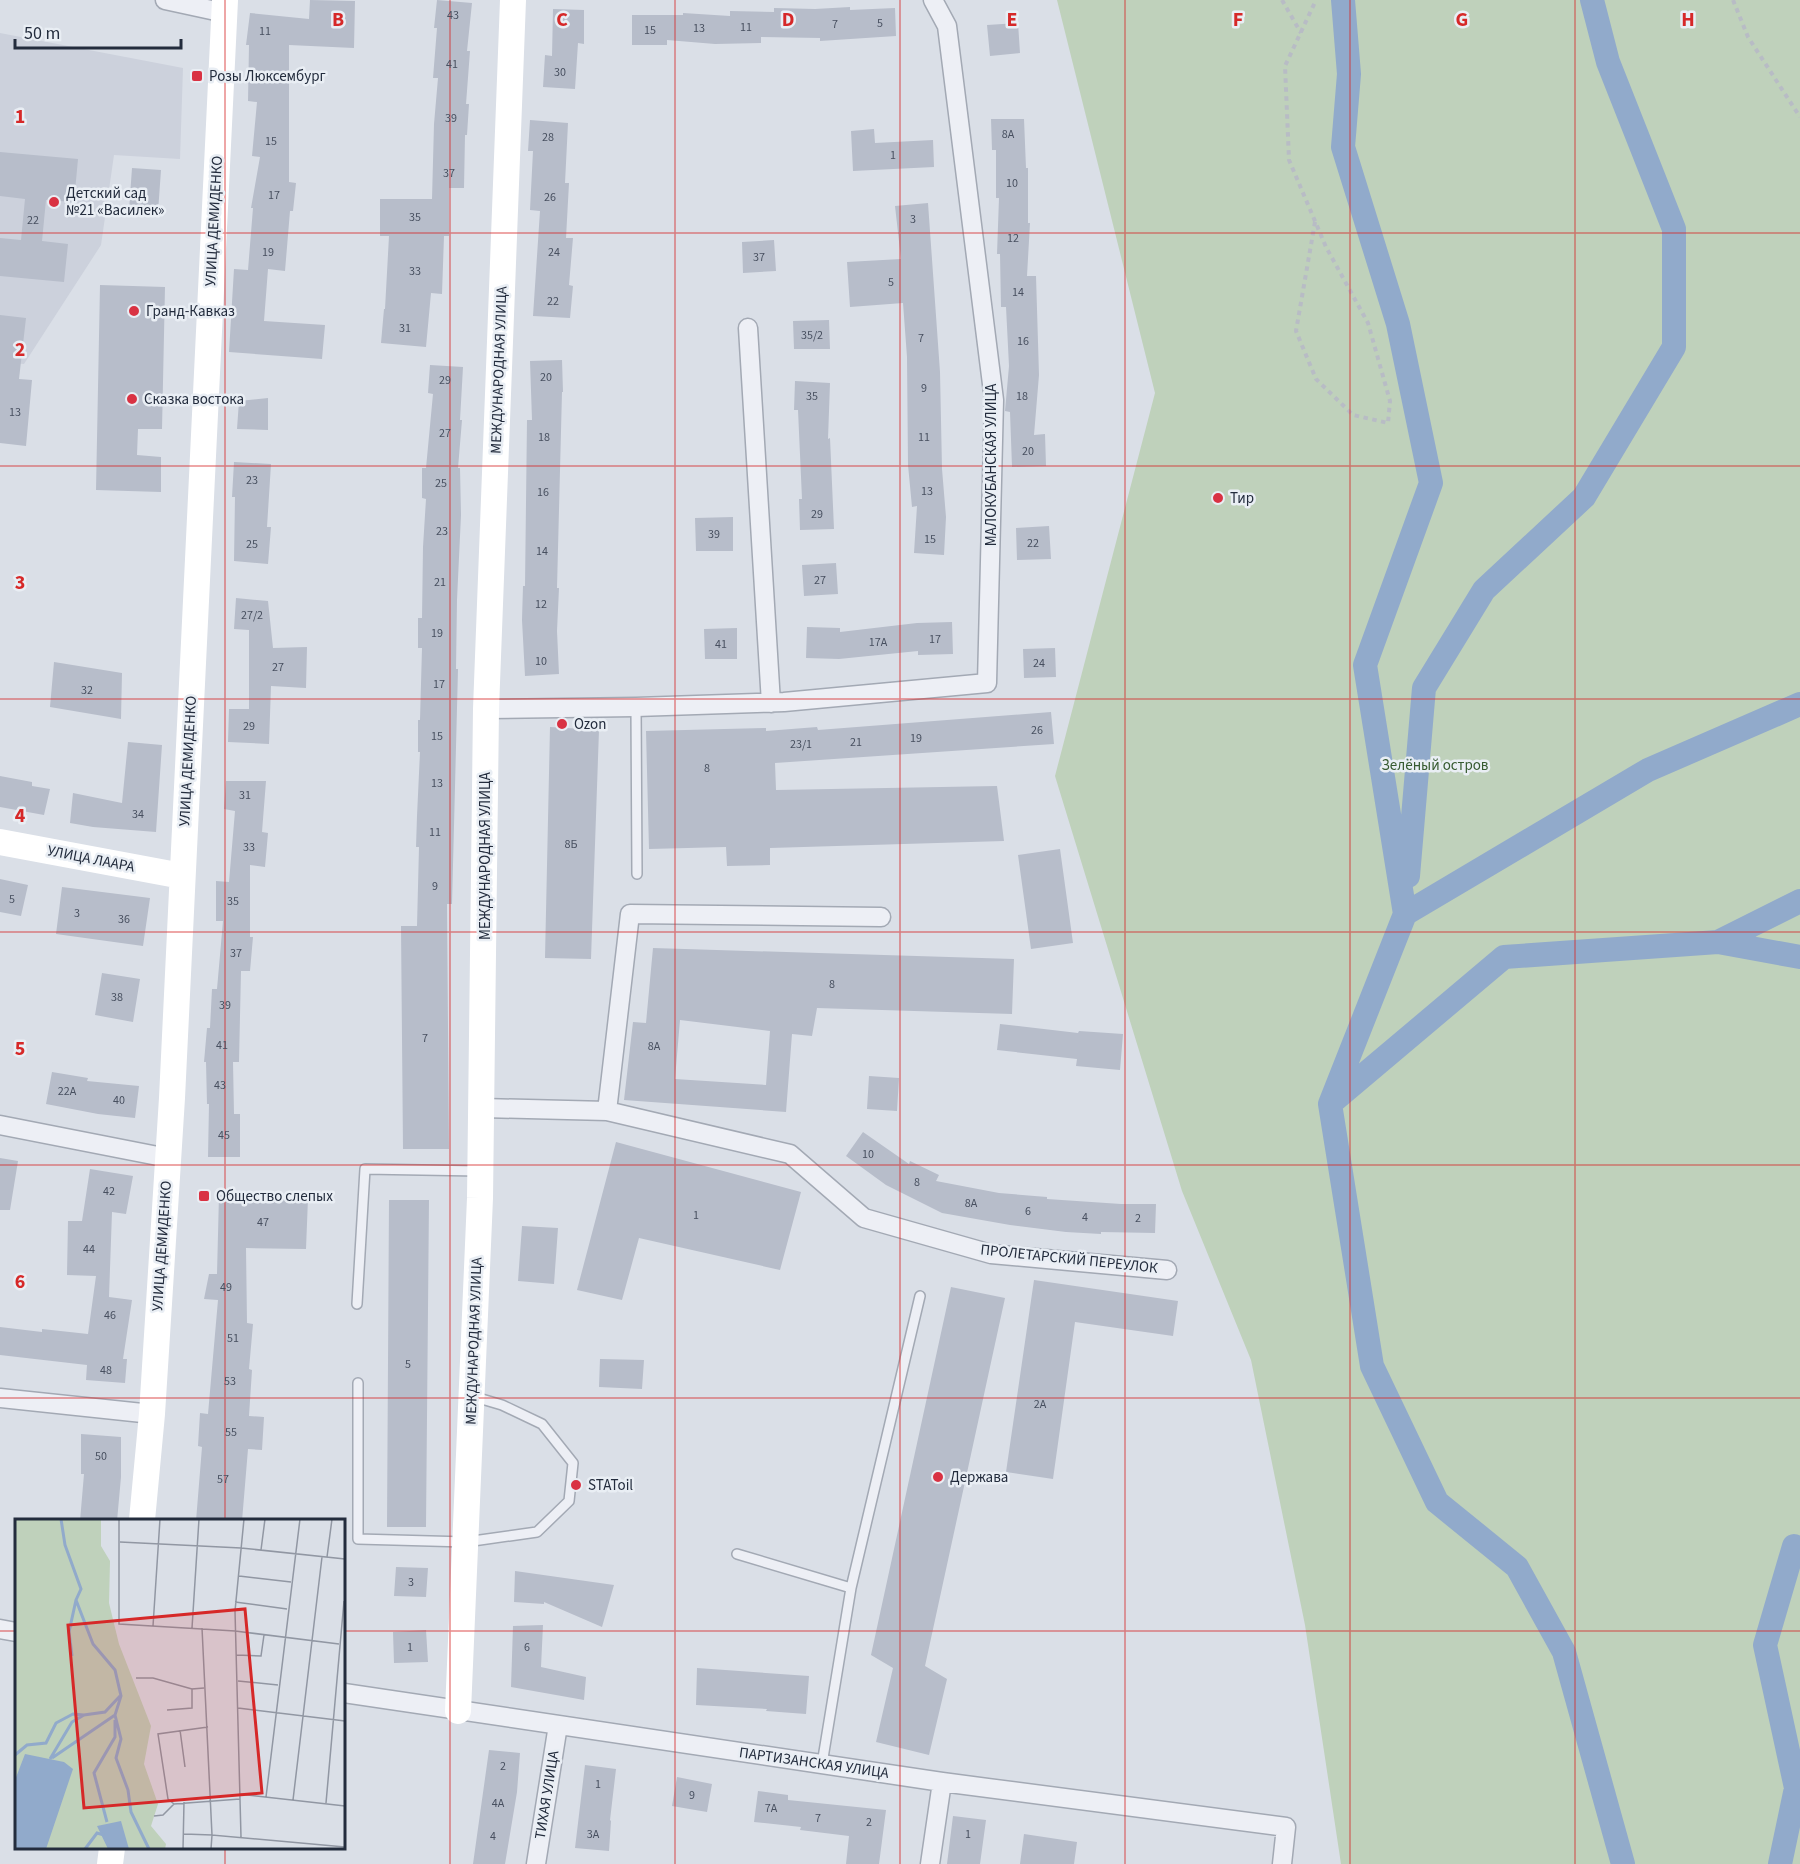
<svg xmlns="http://www.w3.org/2000/svg" width="1800" height="1864" font-family="'Source Sans 3',sans-serif">
<style>
.built{fill:#ccd1dc}
.green{fill:#bfd1bb}
.lines{fill:none;stroke-linecap:round;stroke-linejoin:round}
.canal{stroke:#91aacb;stroke-width:24}
.building{fill:#b7bdca;fill-rule:evenodd}
.lane-casing{stroke:#a3a9b4;stroke-width:12}
.street-casing{stroke:#a3a9b4;stroke-width:21}
.path{stroke:#b8bcc5;stroke-width:4;stroke-dasharray:4.5 4.5;stroke-linecap:butt}
.lane{stroke:#edeff5;stroke-width:9}
.street{stroke:#edeff5;stroke-width:18}
.secondary{stroke:#fff;stroke-width:26}
.grid{fill:none;stroke:#d62828;stroke-width:1.5;stroke-opacity:0.55}
.poi-dot{fill:#d93243;stroke:#e9eef4;stroke-width:2}
.labels{text-anchor:middle;dominant-baseline:central;stroke-width:5;stroke-linejoin:round;paint-order:stroke}
.number-label{font-size:12px;fill:#485060}
.poi-label{font-size:15px;fill:#232c3d;stroke:#e9eef4;text-anchor:start}
.street-label{font-size:15px;fill:#232c3d;stroke:#e9eef4}
.park-label{font-size:15px;fill:#365a30;stroke:#e9eef4}
.inset-river{fill:none;stroke:#91aacb;stroke-width:3}
.inset-road{fill:none;stroke:#9197a3;stroke-width:1.5}
.view{fill:#d62828;fill-opacity:0.15;stroke:#d62828;stroke-width:3}
.inset-edge{fill:none;stroke:#232c3d;stroke-width:3}
.grid-label{font-size:20px;text-anchor:middle;font-weight:bold;fill:#d62828;stroke:#e9eef4;stroke-width:5;stroke-linejoin:round;paint-order:stroke}
</style>
<rect width="100%" height="100%" fill="#dadfe7"/>
<!-- built -->
<path class="built" d="M0,33l183,35 -3,91 -66,-4 -13,90 -77,119 -24,-2z"/>
<!-- green -->
<path class="green" d="M1057,0h743v1864h-459l-36,-239 -54,-265 -69,-169 -127,-415 100,-383z"/>
<g class="lines">
<!-- canal -->
<path class="canal" d="M1343,0l6,74 -6,73 55,177 33,159 -66,182 40,249 -75,190 42,262 65,136 80,65 47,85 59,212
M1408,876l16,-188 60,-98 100,-93 90,-150v-118l-66,-167 -16,-62
M1405,914l243,-144 152,-66
M1718,942l82,15
M1332,1102l172,-145 214,-15 82,-41
M1780,1864l16,-76 -31,-143 29,-99"/>
</g>
<!-- building -->
<path class="building" d="M310,0l45,1 -1,47 -65,-3v137l7,1 -3,28h-3l-5,60 -17,-2 -4,52 61,4 -3,34 -93,-7 5,-83 14,1 5,-62h-2l9,-51 -8,-1 5,-54 -9,-1 1,-56h-3l4,-32 59,6z
M437,0l35,3 -5,48h3l-4,53h3l-2,31h-2l-1,53h-15v48h-5l-2,58 -11,-1 -5,54 -45,-4 3,-34h1l4,-73h-9v-37h52l2,-75 4,-46h-5l4,-50h-3z
M850,7v3l45,-2 1,28 -76,5v-3l-59,-1v6l-46,1 -48,-4v5h-35v-30h51v-2l47,3v-5l44,1v-4l41,1z
M553,9l31,1v34l-6,-1 -3,46 -32,-2 2,-32 7,1z
M1018,23l2,30 -30,3 -3,-31z
M991,119h33l2,49h2v55h2l-3,53h9l3,99 -5,60 11,-1 1,32 -34,1 -2,-55 -5,-1 4,-45 -3,-59h-5l-1,-53h-3l2,-56h-3v-48h-4z
M530,120l38,3 -3,60h4l-3,55h7l-4,47 4,1 -3,32 -37,-2 7,-105 -10,-1 3,-59h-5z
M874,129l1,14 58,-3 1,27 -81,4 -2,-40z
M0,152l78,7 -4,43 -28,-2 -4,41 26,3 -4,38 -64,-6v-38l21,2 4,-41 -25,-3z
M132,168l29,2 -3,42 -29,-2z
M928,203l12,169 2,97 4,48 -2,38 -30,-2 3,-47 -5,1 -4,-42 -1,-108 -4,-54 -53,4 -3,-45 54,-3 -6,-53z
M774,240l2,31 -33,2 -1,-31z
M100,285l65,2 -3,142h-24l-1,26 24,2v35l-65,-2z
M0,315l26,3 -7,61 13,1 -6,66 -26,-3z
M829,320l1,29h-36l-1,-28z
M562,360l1,32h-1l-5,196h2l-2,43 2,43 -34,2 -3,-56 1,-34h2l2,-166h5l-2,-59z
M430,365l33,2 -3,53h2l-4,48h2l1,47 -4,85 -1,69h2l-6,235h-5l2,245h-46l-2,-223h16l2,-79h-3l1,-31 3,-64h-2v-32h2l2,-72h-4v-30h4l1,-71 3,-48 -4,-1v-30h4l7,-74 -5,-1z
M795,381l35,2 -2,56 2,-1 4,91 -34,1 -1,-31h3l-4,-89h-4z
M268,398v32l-31,-1 2,-28z
M234,462l37,2 -4,63h4l-3,37 -34,-3 1,-64h-3z
M733,517v34h-37l-1,-33z
M1049,526l2,33 -34,1 -1,-32z
M836,563l2,31 -34,2 -2,-31z
M236,598l32,3 5,47 34,-1 -1,41 -35,-2 -2,58 -41,-2 1,-33h20v-79l-15,-1z
M952,622l1,32 -35,1v-4l-79,8 -33,-1 1,-31 33,1v4l77,-9z
M737,628v31h-32l-1,-30z
M1055,648l1,29 -32,1 -1,-29z
M54,662l68,11 -1,46 -71,-12z
M1051,712l3,32 -279,19 1,27 221,-4 7,55 -234,7v17l-43,1 -1,-19 -77,2 -3,-118 120,-3v3l51,-4 1,3z
M550,727l49,3 -8,229 -46,-1z
M128,742l34,3 -6,87 -63,-5 -23,-4 3,-30 49,10z
M0,776l32,6v4l18,3 -6,26 -44,-8z
M226,781h40l-4,51 6,1 -3,34 -15,-2v72h3l-3,34h-9l-2,91h-6l1,52h6v43h-32l1,-53h-2l-1,-42h-2l3,-34h3l2,-39h5l6,-68h-7v-40l13,1 6,-71 -11,-2z
M1060,849l13,94 -42,6 -13,-94z
M0,879l28,6 -7,31 -21,-4z
M62,887l88,11 -7,48 -87,-12z
M653,948l361,11 -2,55 -195,-6 -5,28 -20,-2 -6,78 -162,-12 9,-78 13,1zM680,1020l90,11 -4,54 -91,-6z
M102,973l38,6 -7,43 -38,-7z
M1000,1024l78,9 1,-2 44,3 -3,36 -44,-4 1,-7 -80,-9z
M52,1072l36,6 -1,3 52,5 -4,32 -37,-4 -52,-10z
M869,1076l30,2 -2,33 -30,-2z
M863,1132l46,32 1,-3 29,14 -3,6 63,12 48,4v2l74,5h35l-1,29 -54,-1v2l-35,-2 -56,-7 -68,-12 -56,-28 -40,-29z
M616,1142l185,50 -21,78 -141,-32 -17,62 -45,-10z
M0,1158l18,3 -8,49h-10z
M90,1169l43,7 -7,38 -14,-2 -3,85 23,3 -9,59h4l-2,24 -39,-3 1,-15 -87,-10v-28l42,5v-3l46,5 8,-58 -29,-1 1,-54h14z
M219,1195l89,3 -2,51 -60,-1 1,75 6,1 -4,45 3,1 -3,46 15,1 -2,33 -14,-1 -6,72h-46l6,-74 -4,-1 2,-33 8,1 10,-114 -14,-1 5,-25h8z
M389,1200h40l-3,327h-39z
M522,1226l36,2 -4,56 -36,-3z
M1034,1280l144,21 -5,35 -98,-14 -22,157 -47,-7z
M951,1287l54,11 -80,368 22,13 -18,76 -53,-13 17,-74 -22,-13z
M600,1359l44,1 -2,29 -43,-2z
M81,1434l40,3v40l-4,44h-37l4,-47h-3z
M396,1567l32,1 -2,29 -32,-1z
M515,1571l99,14 -12,42 -58,-25v2l-30,-2z
M543,1625l-2,42 45,10 -2,23 -73,-13 2,-61z
M426,1630l2,32 -34,1 -1,-31z
M697,1668l112,8 -3,38 -40,-3 1,-2 -71,-4z
M489,1750l31,3 -3,39 -12,72h-32z
M585,1765l31,4 -6,51 1,1 -2,30 -34,-3z
M677,1777l35,7 -5,28 -35,-6z
M758,1791l30,4v5l98,10 -7,54h-33l3,-28 -49,-6 1,-3 -47,-5z
M953,1816l33,4 -6,44h-33z
M1024,1834l53,8 -3,22h-54z"/>
<g class="lines">
<!-- lane casing -->
<g class="lane-casing">
<path id="lane" d="M636,707l1,167
M357,1304l8,-135 114,2
M358,1383v156l108,3 71,-10 32,-31 4,-38 -31,-39 -40,-19 -27,-8
M737,1554l114,34
M822,1764l29,-176 69,-292"/>
</g>
<!-- street casing -->
<g class="street-casing">
<path id="street" d="M165,0l60,13
M748,328l23,375
M486,709l150,-2 148,-5 203,-19 7,-283 -47,-374 -14,-26
M483,1108l124,3 23,-197 251,3
M607,1111l183,43 74,64 127,36 176,16
M0,1125l168,33
M0,1398l152,16
M0,1629l16,3
M344,1693l598,89 344,45 -4,37
M536,1864l22,-139
M930,1864l12,-82"/>
</g>
<!-- path -->
<path class="path" d="M1282,0l19,33
M1733,0l15,37 52,80
M1315,222l-19,109 20,48 37,36 35,8 2,-22 -22,-78 -42,-76 -37,-87 -4,-94 31,-66"/>
<!-- lane -->
<use href="#lane" class="lane"/>
<!-- street -->
<use href="#street" class="street"/>
<!-- secondary -->
<path class="secondary" d="M0,842l182,34
M142,1520l10,-106 20,-316 53,-1098
M458,1711l22,-513 6,-489 27,-709
M110,1864l2,-16"/>
</g>
<!-- grid -->
<path class="grid" d="M225,0v1520M450,0v1864M675,0v1864M900,0v1864M1125,0v1864M1350,0v1864M1575,0v1864M0,233h1800M0,466h1800M0,699h1800M0,932h1800M0,1165h1800M0,1398h1800M0,1631h16M344,1631h1456M225,1848v16"/>
<!-- markers -->
<g class="poi-dot">
<rect x="191" y="70" width="12" height="12" rx="3"/>
<circle cx="54" cy="202" r="6"/>
<circle cx="134" cy="311" r="6"/>
<circle cx="132" cy="399" r="6"/>
<circle cx="1218" cy="498" r="6"/>
<circle cx="562" cy="724" r="6"/>
<rect x="198" y="1190" width="12" height="12" rx="3"/>
<circle cx="938" cy="1477" r="6"/>
<circle cx="576" cy="1485" r="6"/>
</g>
<g class="labels">
<!-- number labels -->
<g class="number-label">
<text x="453" y="15">43</text>
<text x="880" y="23">5</text>
<text x="835" y="24">7</text>
<text x="746" y="27">11</text>
<text x="699" y="28">13</text>
<text x="650" y="30">15</text>
<text x="265" y="31">11</text>
<text x="452" y="64">41</text>
<text x="560" y="72">30</text>
<text x="451" y="118">39</text>
<text x="1008" y="134">8А</text>
<text x="548" y="137">28</text>
<text x="271" y="141">15</text>
<text x="893" y="155">1</text>
<text x="449" y="173">37</text>
<text x="1012" y="183">10</text>
<text x="274" y="195">17</text>
<text x="550" y="197">26</text>
<text x="415" y="217">35</text>
<text x="913" y="219">3</text>
<text x="33" y="220">22</text>
<text x="1013" y="238">12</text>
<text x="268" y="252">19</text>
<text x="554" y="252">24</text>
<text x="759" y="257">37</text>
<text x="415" y="271">33</text>
<text x="891" y="282">5</text>
<text x="1018" y="292">14</text>
<text x="553" y="301">22</text>
<text x="405" y="328">31</text>
<text x="812" y="335">35/2</text>
<text x="921" y="338">7</text>
<text x="1023" y="341">16</text>
<text x="546" y="377">20</text>
<text x="445" y="380">29</text>
<text x="924" y="388">9</text>
<text x="812" y="396">35</text>
<text x="1022" y="396">18</text>
<text x="15" y="412">13</text>
<text x="445" y="433">27</text>
<text x="544" y="437">18</text>
<text x="924" y="437">11</text>
<text x="1028" y="451">20</text>
<text x="252" y="480">23</text>
<text x="441" y="483">25</text>
<text x="927" y="491">13</text>
<text x="543" y="492">16</text>
<text x="817" y="514">29</text>
<text x="442" y="531">23</text>
<text x="714" y="534">39</text>
<text x="930" y="539">15</text>
<text x="1033" y="543">22</text>
<text x="252" y="544">25</text>
<text x="542" y="551">14</text>
<text x="820" y="580">27</text>
<text x="440" y="582">21</text>
<text x="541" y="604">12</text>
<text x="252" y="615">27/2</text>
<text x="437" y="633">19</text>
<text x="935" y="639">17</text>
<text x="878" y="642">17А</text>
<text x="721" y="644">41</text>
<text x="541" y="661">10</text>
<text x="1039" y="663">24</text>
<text x="278" y="667">27</text>
<text x="439" y="684">17</text>
<text x="87" y="690">32</text>
<text x="249" y="726">29</text>
<text x="1037" y="730">26</text>
<text x="437" y="736">15</text>
<text x="916" y="738">19</text>
<text x="856" y="742">21</text>
<text x="801" y="744">23/1</text>
<text x="707" y="768">8</text>
<text x="437" y="783">13</text>
<text x="245" y="795">31</text>
<text x="138" y="814">34</text>
<text x="435" y="832">11</text>
<text x="571" y="844">8Б</text>
<text x="249" y="847">33</text>
<text x="435" y="886">9</text>
<text x="12" y="899">5</text>
<text x="233" y="901">35</text>
<text x="77" y="913">3</text>
<text x="124" y="919">36</text>
<text x="236" y="953">37</text>
<text x="832" y="984">8</text>
<text x="117" y="997">38</text>
<text x="225" y="1005">39</text>
<text x="425" y="1038">7</text>
<text x="222" y="1045">41</text>
<text x="654" y="1046">8А</text>
<text x="220" y="1085">43</text>
<text x="67" y="1091">22А</text>
<text x="119" y="1100">40</text>
<text x="224" y="1135">45</text>
<text x="868" y="1154">10</text>
<text x="917" y="1182">8</text>
<text x="109" y="1191">42</text>
<text x="971" y="1203">8А</text>
<text x="1028" y="1211">6</text>
<text x="696" y="1215">1</text>
<text x="1085" y="1217">4</text>
<text x="1138" y="1218">2</text>
<text x="263" y="1222">47</text>
<text x="89" y="1249">44</text>
<text x="226" y="1287">49</text>
<text x="110" y="1315">46</text>
<text x="233" y="1338">51</text>
<text x="408" y="1364">5</text>
<text x="106" y="1370">48</text>
<text x="230" y="1381">53</text>
<text x="1040" y="1404">2А</text>
<text x="231" y="1432">55</text>
<text x="101" y="1456">50</text>
<text x="223" y="1479">57</text>
<text x="411" y="1582">3</text>
<text x="410" y="1647">1</text>
<text x="527" y="1647">6</text>
<text x="503" y="1766">2</text>
<text x="598" y="1784">1</text>
<text x="692" y="1795">9</text>
<text x="498" y="1803">4А</text>
<text x="771" y="1808">7А</text>
<text x="818" y="1818">7</text>
<text x="869" y="1822">2</text>
<text x="593" y="1834">3А</text>
<text x="968" y="1834">1</text>
<text x="493" y="1836">4</text>
</g>
<!-- poi labels -->
<g class="poi-label">
<text x="209" y="76">Розы Люксембург</text>
<text x="66" y="193">Детский сад<tspan x="66" dy="17">№21 «Василек»</tspan></text>
<text x="146" y="311">Гранд-Кавказ</text>
<text x="144" y="399">Сказка востока</text>
<text x="1230" y="498">Тир</text>
<text x="574" y="724">Ozon</text>
<text x="216" y="1196">Общество слепых</text>
<text x="950" y="1477">Держава</text>
<text x="588" y="1485">STAToil</text>
</g>
<!-- street labels -->
<g class="street-label">
<text transform="translate(214 221) rotate(-87)">УЛИЦА ДЕМИДЕНКО</text>
<text transform="translate(499 370) rotate(-88)">МЕЖДУНАРОДНАЯ УЛИЦА</text>
<text transform="translate(991 465) rotate(-90)">МАЛОКУБАНСКАЯ УЛИЦА</text>
<text transform="translate(188 761) rotate(-87)">УЛИЦА ДЕМИДЕНКО</text>
<text transform="translate(485 856) rotate(-90)">МЕЖДУНАРОДНАЯ УЛИЦА</text>
<text transform="translate(91 859) rotate(11)">УЛИЦА ЛААРА</text>
<text transform="translate(162 1246) rotate(-86)">УЛИЦА ДЕМИДЕНКО</text>
<text transform="translate(1069 1259) rotate(6)">ПРОЛЕТАРСКИЙ ПЕРЕУЛОК</text>
<text transform="translate(474 1341) rotate(-88)">МЕЖДУНАРОДНАЯ УЛИЦА</text>
<text transform="translate(814 1763) rotate(8)">ПАРТИЗАНСКАЯ УЛИЦА</text>
<text transform="translate(547 1795) rotate(-81)">ТИХАЯ УЛИЦА</text>
</g>
<!-- park labels -->
<g class="park-label">
<text x="1435" y="765">Зелёный остров</text>
</g>
</g>
<!-- overview -->
<g transform="translate(15 1519)">
<rect width="330" height="330" fill="#dadfe7"/>
<path d="M0,0h86v27l9,15 -1,42 10,41 32,82 -7,38 14,40 -7,22 15,18 -1,5h-150z" fill="#bfd1bb"/>
<path d="M10,235l39,8 9,7 -27,80h-31v-69zM106,302l8,28h-21l-11,-23z" fill="#91aacb"/>
<path class="inset-river" d="M46,0l4,26 16,44 -5,11 17,44 22,26 6,26 -6,19 6,24 -5,19 12,32 3,22 18,37M57,137l-3,-24 7,-32M0,236l12,-10 19,-2 10,-20 17,-9 11,1M37,239l63,-43M35,240l22,-37 12,-7 21,-3 15,-16M92,303l-13,-49 21,-36v-17M70,330l12,-16 7,2"/>
<path class="inset-road" d="M104,0v105l116,7 104,13M105,23l121,6 104,11M246,31l4,-31M312,38l5,-38M224,57l52,6M220,83l52,7M138,107l7,-107M177,109l7,-109M221,136l25,1 3,-21M121,159h17l39,11M223,162l40,4M223,189l107,13M152,191l25,-2v-19l12,-1M165,211l5,37M224,275l106,12M251,278l34,-278M278,281l29,-243M311,284l18,-202M159,285l-6,-5 -10,-65 50,-7M139,297l9,-1 11,-11 66,-5M169,315l28,1 -10,-207M226,318l-6,-226 9,-92M168,330l1,-47M196,330l1,-14 133,12"/>
<path class="view" d="M230,90l17,184 -178,15 -16,-183z"/>
<rect width="330" height="330" class="inset-edge"/>
</g>
<g class="grid-label">
<text x="338" y="26">B</text>
<text x="562" y="26">C</text>
<text x="788" y="26">D</text>
<text x="1012" y="26">E</text>
<text x="1238" y="26">F</text>
<text x="1462" y="26">G</text>
<text x="1688" y="26">H</text>
<text x="20" y="123">1</text>
<text x="20" y="356">2</text>
<text x="20" y="589">3</text>
<text x="20" y="822">4</text>
<text x="20" y="1055">5</text>
<text x="20" y="1288">6</text>
</g>
<!-- scale -->
<path d="M15 39v9h166v-9" fill="none" stroke="#232c3d" stroke-width="3"/>
<text x="24" y="39" font-size="18" fill="#232c3d" stroke="#e9eef4" stroke-width="4.5" paint-order="stroke">50 m</text>
</svg>
